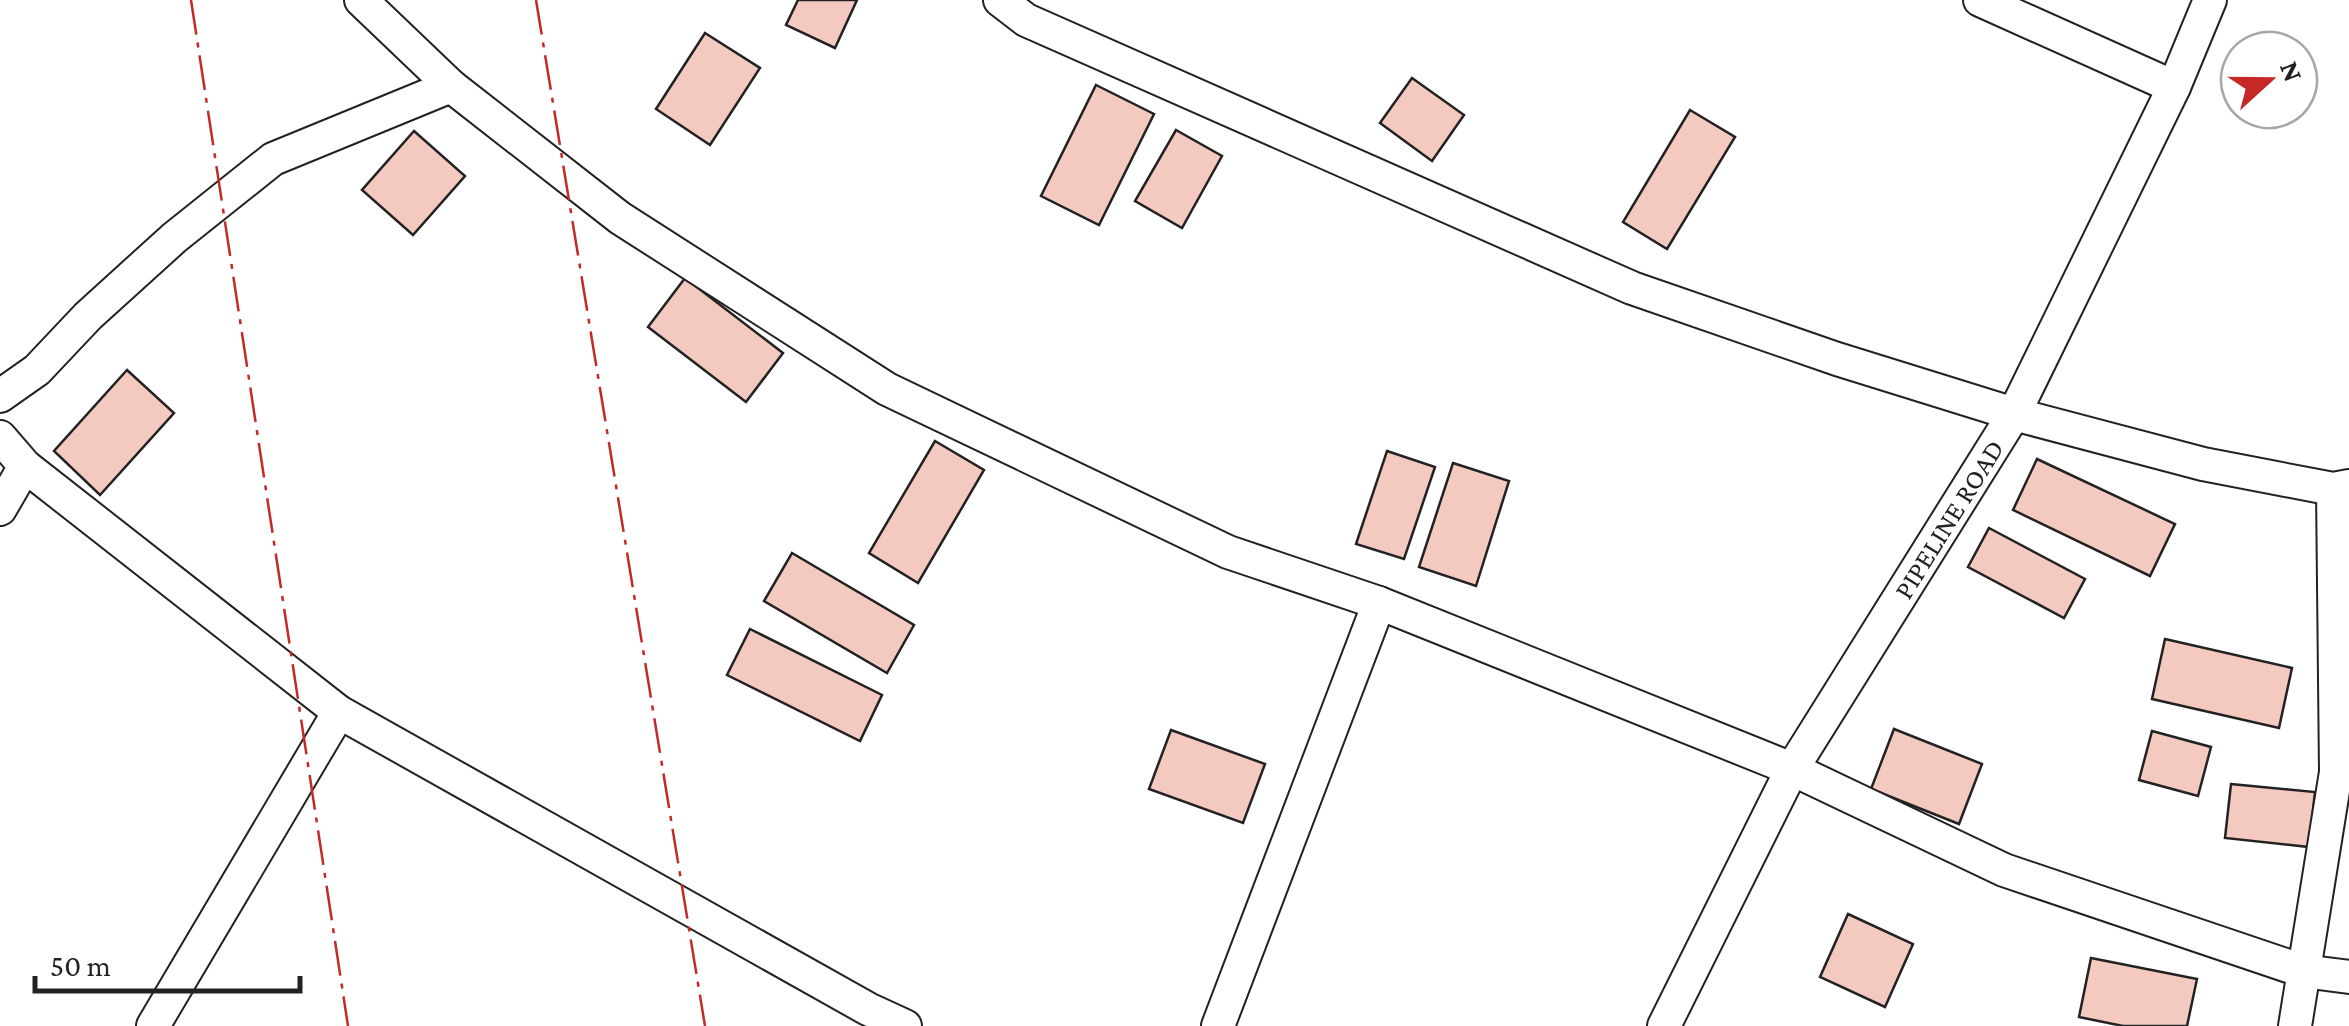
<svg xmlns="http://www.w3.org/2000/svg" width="2349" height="1026" font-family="'Crimson Pro',serif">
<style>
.building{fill:#f3c9c0;stroke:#222;stroke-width:2.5}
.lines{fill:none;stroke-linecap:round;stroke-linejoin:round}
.street-casing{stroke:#222;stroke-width:36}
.street{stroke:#fff;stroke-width:32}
.power{stroke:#c62828;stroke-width:2.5;stroke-dasharray:35 8 5 8;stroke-linecap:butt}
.labels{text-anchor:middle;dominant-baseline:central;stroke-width:8;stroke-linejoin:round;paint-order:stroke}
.street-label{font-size:28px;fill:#222;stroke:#fff}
</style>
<rect width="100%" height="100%" fill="#fff"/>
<!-- building -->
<path class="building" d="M798,0h59l-22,48 -49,-23z
M705,33l55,35 -50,77 -54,-36z
M1412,78l52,37 -32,46 -52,-38z
M1096,85l58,29 -55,111 -58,-29z
M1690,110l45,27 -68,112 -44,-27z
M1176,130l46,26 -40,72 -47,-27z
M414,131l51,45 -52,59 -51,-45z
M685,278l98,75 -37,49 -98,-75z
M127,370l47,43 -74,82 -46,-44z
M935,441l49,29 -66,113 -49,-30z
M1387,451l48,16 -31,92 -48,-15z
M2037,459l138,65 -25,52 -137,-66z
M1453,463l56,18 -33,105 -57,-19z
M1989,528l96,51 -21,39 -96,-51z
M792,553l122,72 -27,48 -123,-72z
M750,629l132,66 -22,46 -133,-66z
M2165,639l127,29 -13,60 -127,-29z
M1894,729l88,35 -23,60 -88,-35z
M1171,730l94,34 -22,59 -94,-34z
M2152,731l59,16 -13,49 -59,-16z
M2231,784l84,8 -6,55 -84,-9z
M1848,914l65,30 -28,63 -65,-30z
M2091,958l106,21 -10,47h-64l-44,-9z"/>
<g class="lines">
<!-- street casing -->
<g class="street-casing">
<g id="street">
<path d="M361,0l90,86 169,132 267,171 341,163 151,51 413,166 212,101 299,101 46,6"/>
<path d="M1000,0l26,20 606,268 205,71 177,55 189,50 130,25 16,-3"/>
<path d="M1980,0l194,87"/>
<path d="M0,396l37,-26 51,-54 86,-78 99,-79 178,-73"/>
<path d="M0,437l25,29 314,246 529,297 37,17"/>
<path d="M0,509l25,-43"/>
<path d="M153,1026l186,-314"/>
<path d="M1218,1026l161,-423"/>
<path id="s1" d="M1664,1026l128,-257 222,-355 160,-327 36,-87"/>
<path d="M2295,1026l41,-254 -3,-283"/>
</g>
</g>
<!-- street -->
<use href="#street" class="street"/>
<!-- power -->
<path class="power" d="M191,0l157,1026
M536,0l169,1026"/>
</g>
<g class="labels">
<!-- street labels -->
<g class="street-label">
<text stroke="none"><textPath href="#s1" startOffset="582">PIPELINE ROAD</textPath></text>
</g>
</g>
<!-- north arrow -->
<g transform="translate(2269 80) rotate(69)"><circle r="48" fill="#ffffff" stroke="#a7a7a7" stroke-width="2.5"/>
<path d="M0-8L18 38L0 25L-18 38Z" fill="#c62828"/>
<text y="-15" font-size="28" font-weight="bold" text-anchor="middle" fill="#222222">N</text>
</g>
<!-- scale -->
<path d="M35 976v15h265v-15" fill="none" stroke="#222222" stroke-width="5"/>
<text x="50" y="976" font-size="30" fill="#222222" stroke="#ffffff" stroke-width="8" paint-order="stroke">50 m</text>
</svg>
